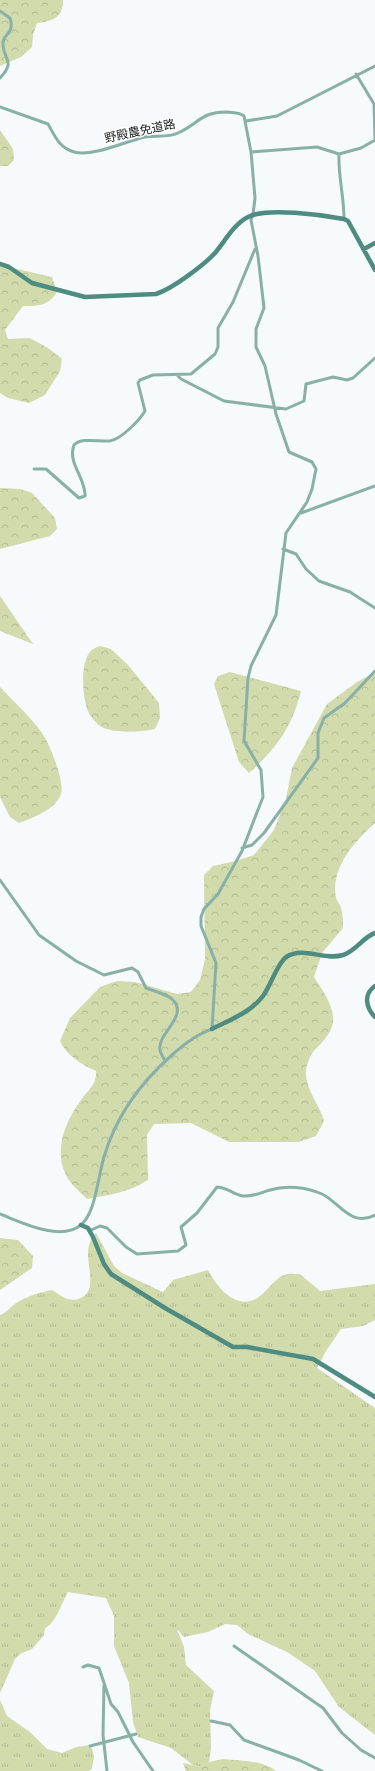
<svg xmlns="http://www.w3.org/2000/svg" width="375" height="1771" font-family="'Archivo Narrow','Noto Sans JP',sans-serif">
<style>
.grass{fill:url(#grass-tufts)}
.forest{fill:url(#forest-crowns)}
.lines{fill:none;stroke-linecap:round;stroke-linejoin:round}
.street{stroke:#88b0a8;stroke-width:3}
.secondary{stroke:#4e8c81;stroke-width:4.5}
.street-bridge{stroke:#88b0a8;stroke-width:3}
.labels{text-anchor:middle;dominant-baseline:central;stroke-width:3;stroke-linejoin:round;paint-order:stroke}
.street-label{font-size:12px;fill:#1d1e1f;stroke:#fff}
</style>
<defs>
<pattern id="grass-tufts" width="24" height="20" patternUnits="userSpaceOnUse"><rect width="24" height="20" fill="#d1dbac"/><path d="M3 7l-1-3M5 7V3M7 7l1-3M15 17l-1-3M17 17v-4M19 17l1-3" fill="none" stroke="#b3bc94"/></pattern>
<pattern id="forest-crowns" width="20" height="18" patternUnits="userSpaceOnUse"><rect width="20" height="18" fill="#d1dbac"/><path d="M2 6a3 3 0 1 1 6 0M12 15a3 3 0 1 1 6 0" fill="none" stroke="#b3bc94"/></pattern>
</defs>
<rect width="100%" height="100%" fill="#f6fafd"/>
<!-- grass -->
<path class="grass" d="M96,1233l18,33 8,7 41,19 10,-12 35,-10c8,15 25,38 45,30 11,-3 20,-21 31,-25 4,-2 11,-1 16,-1l20,17 55,-7v36l-12,6 -22,3 -15,22 -9,17 58,40v327l-36,-28 -24,-36 -28,-19 -39,-18 -11,-9 -12,-1 -17,8 -24,5 -7,-8 7,18 2,18 28,26 -4,19 1,38 -2,14 -8,5 -8,-2 -22,-17 -33,-11 -5,-15 -4,-39 -15,-37v-30l-8,-18 -38,-6c-6,10 -12,31 -23,36l-1,7 -12,14 -12,5 -5,5 -15,34v-378c8,-3 11,-9 18,-13 10,-6 23,-10 34,-12 5,3 11,8 16,9 11,3 22,-4 22,-15 2,-17 -9,-35 6,-51z
M0,1700l7,16 23,16 17,17 15,4 14,-6 15,-2 3,11 -2,13 -3,2h-89z"/>
<!-- forest -->
<path class="forest" d="M0,0h63c0,18 -10,21 -26,23l-4,12 -1,12 -11,10 -21,9z
M0,130l13,19 1,11 -6,6h-8z
M0,265l52,12 5,15c-9,14 -18,14 -34,14l-18,24 3,9 22,-1 18,10 14,11 -2,12 -15,24 -16,8 -21,-5 -8,-5z
M0,488l20,1 12,4 23,25 2,11 -7,7 -50,13z
M0,596l33,48 -33,-13z
M100,646l11,3 17,16 31,38 1,15 -5,11c-14,3 -42,5 -55,-3 -3,-2 -8,-8 -10,-11 -8,-13 -11,-55 2,-65 2,-2 5,-3 8,-4z
M230,672l71,19c-9,36 -24,57 -52,82l-10,-11 -25,-78 4,-8z
M375,674v149c-20,18 -45,45 -39,75 2,5 6,9 6,14 1,5 1,11 1,16l-21,25 -8,24c10,16 27,37 15,56 -4,7 -11,13 -16,19 -4,7 -8,15 -7,23 1,17 14,30 18,46l-8,15 -17,6h-70l-38,-19 -37,1 -7,11 1,45c-18,12 -39,15 -61,19 -8,-8 -18,-16 -22,-26 -11,-24 1,-53 16,-73 7,-10 16,-15 15,-29 -14,-6 -30,-16 -36,-30l10,-23 30,-31 17,-6 18,1 42,12 14,-2 9,-12 5,-21 -1,-84 9,-9 23,-5 18,-6 20,-25 12,-31 6,-31 35,-64 30,-22 13,-7z
M0,687c14,15 30,29 42,46 7,9 23,49 19,61 -5,15 -28,24 -42,29l-9,-6 -10,-20z
M0,1238l18,2 15,16 -1,12 -32,22z
M223,1759c17,2 40,1 53,12h-90l-3,-8 18,4 8,-5z"/>
<g class="lines">
<!-- street -->
<path class="street" d="M0,11l10,7c5,17 -7,15 -7,25 -1,16 14,17 -3,35
M356,74l18,30 1,36
M0,107l48,17c7,12 11,24 26,28 19,5 52,-11 71,-15 11,-2 23,1 33,-4 22,-10 22,-21 49,-21 6,1 12,0 17,4l7,36 4,46 -2,16 -2,6 7,36 6,52 -8,21v18l9,19 11,48 13,38 23,10 4,7 -4,20 -5,13 -21,31 -10,82 -25,51 -3,12 -4,63 17,29 2,27 -21,54 -24,43 -14,15 -3,8v9l15,37 -4,66c-7,3 -15,6 -21,11 -7,4 -13,10 -19,15 -32,28 -56,61 -68,102 -6,19 -8,55 -23,68 -21,17 -60,-3 -81,-11
M246,121l31,-5 98,-50
M251,152l66,-5 22,7 22,-6 14,-8
M339,154c-1,22 5,42 5,65
M178,376l3,3 43,22 62,8 18,-8 2,-17 27,-7 14,3 6,-2 22,-20
M34,469h12l33,29 6,-2c1,-18 -18,-33 -11,-51 8,-8 25,-3 36,-4 11,-2 29,-20 35,-30l-7,-28 2,-3 13,-5 38,-1 24,-20 3,-7v-19l15,-26 22,-53
M301,513l74,-27
M283,549l13,5 10,15 13,12 31,11 25,16
M242,848l10,-3 12,-12 54,-75v-25l6,-15 21,-15 30,-32
M0,880l39,55 37,26 28,14 28,-7 6,4 8,16c8,3 20,6 26,11 18,17 -15,34 -12,51 0,3 4,8 5,11
M89,1231l11,-5 7,2 19,19 11,7 41,-3 8,-6 -5,-18 16,-14 20,-26c10,0 17,8 26,9 10,1 19,-4 27,-6 16,-5 36,-3 52,4 17,8 29,34 53,21
M234,1646l89,62 19,25 19,17 14,8
M83,1667l5,-2 11,3 12,36 7,8 15,30 20,29
M104,1685l-1,50 4,36
M211,1721l19,4 14,15 55,20 23,11"/>
<!-- secondary -->
<path class="secondary" d="M364,249l11,-6
M0,264l9,3 23,16 53,14 71,-3c16,-5 48,-29 59,-41 10,-12 19,-29 33,-36 18,-10 75,-2 96,2l4,2 27,49
M375,986c-12,8 -9,22 0,31
M212,1029c18,-9 39,-17 51,-33 8,-11 14,-32 23,-39 18,-11 38,4 57,-2 13,-4 20,-18 32,-22
M81,1225l7,3 5,9 11,27 7,10 54,34 68,39h14l66,12 62,38"/>
<!-- street-bridge -->
<path class="street-bridge" d="M90,1746l46,-12"/>
</g>
<g class="labels">
<!-- street labels -->
<g class="street-label">
<text transform="translate(140 131) rotate(-12)">野殿農免道路</text>
</g>
</g>
</svg>
